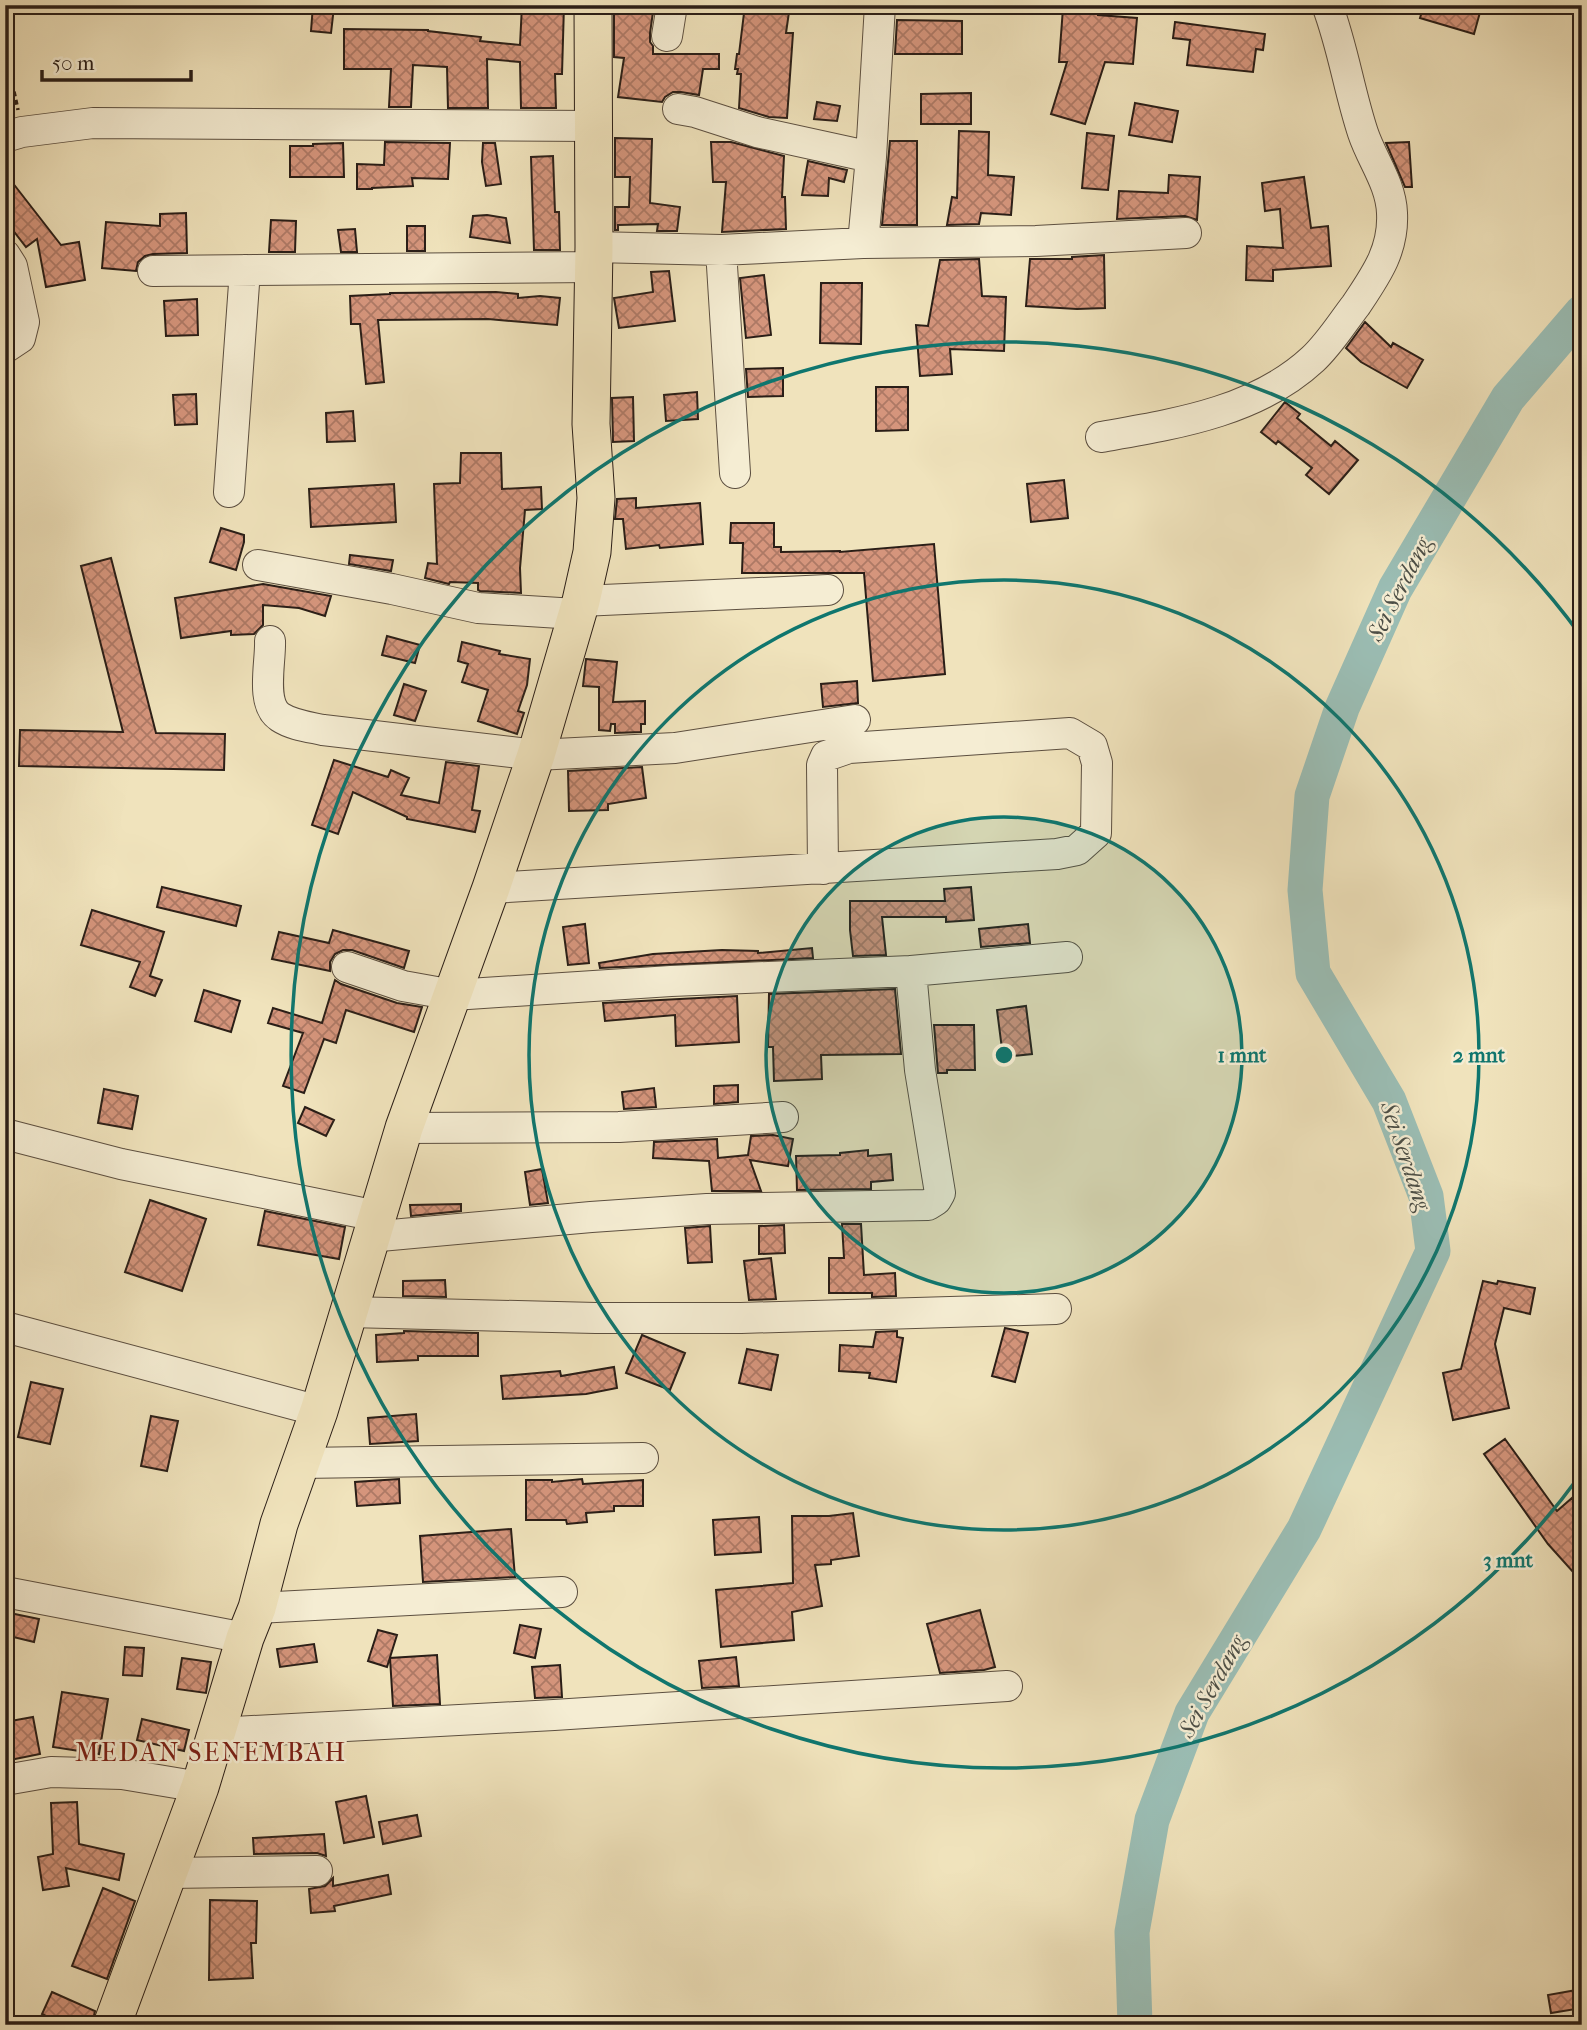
<svg xmlns="http://www.w3.org/2000/svg" width="1587" height="2030" font-family="'IM FELL French Canon',serif">
<style>
.lines{fill:none;stroke-linecap:round;stroke-linejoin:round}
.river{stroke:#9bbeb5;stroke-width:35}
.building{fill:url(#building-cross-hatch);stroke:#2a1e17;stroke-width:2}
.minor-casing{stroke:#5c4f40;stroke-width:32}
.major-casing{stroke:#2a1e17;stroke-width:39}
.path{stroke:#2a1e17;stroke-width:3.5;stroke-dasharray:5 3.5;stroke-linecap:butt}
.minor{stroke:#f5edd3;stroke-width:30}
.major{stroke:#f0e3bc;stroke-width:37}
.ring{fill:none;stroke:#0f766e;stroke-width:3.5}
.labels{text-anchor:middle;dominant-baseline:central;stroke-width:5;stroke-linejoin:round;paint-order:stroke}
.water-label{font-size:24px;font-style:italic;fill:#4c4e46;stroke:#f5edd3}
.quarter-label{font-size:26px;letter-spacing:2px;fill:#7a1f14;stroke:#f5edd3}
.centre{fill:#0f766e;stroke:#f5edd3;stroke-width:3.5}
.ring-label{font-size:21px;text-anchor:middle;font-weight:bold;fill:#0f766e;stroke:#f5edd3;stroke-width:5;stroke-linejoin:round;paint-order:stroke}
</style>
<defs>
<pattern id="building-cross-hatch" width="8" height="8" patternUnits="userSpaceOnUse" patternTransform="scale(1.75)"><rect width="8" height="8" fill="#d5957c"/><path d="M0 0l8 8M0 8l8-8" fill="none" stroke="#ad7965"/></pattern>
</defs>
<rect width="100%" height="100%" fill="#f0e3bc"/>
<filter id="stains"><feTurbulence type="fractalNoise" baseFrequency=".00286" numOctaves="4"/><feColorMatrix values="0 0 0 0 .2 0 0 0 0 .09 0 0 0 0 .02 0 0 0 .5 -.17"/></filter>
<radialGradient id="worn" r=".72"><stop offset=".6" stop-color="#630" stop-opacity="0"/><stop offset="1" stop-color="#630" stop-opacity=".3"/></radialGradient>
<g class="lines">
<!-- river -->
<path class="river" d="M1135,2025l-3,-93 20,-112 40,-107 112,-184 129,-278 -7,-55 -37,-95 -76,-128 -8,-83 7,-94 30,-88 53,-119 113,-191 74,-86"/>
</g>
<!-- building -->
<path class="building" d="M313,5l21,2 -3,26 -20,-2z
M522,5h42l-2,69h-7l1,34h-35l-1,-46 -33,-3 1,49h-40l-1,-41 -34,-2 -2,42h-22l2,-38h-47v-40l84,1v1l53,6 -1,4 40,4z
M614,5h40l-4,28v9l3,4v8h66v15h-16l-4,26 -18,-3h-8l-8,5 -3,5 -44,-5 6,-39 -10,-1z
M745,5h45l-4,28h7l-6,85 -18,-1 -30,-9 2,-34h-4l1,-5h-3l2,-15h2z
M1424,5h58l-8,29 -54,-16z
M1063,8l35,3v4l39,3 -4,46 -28,-2 -20,62 -34,-10 16,-52h-8z
M897,20l65,1v33h-67z
M1175,22l90,12 -2,16 -7,-1 -3,23 -66,-7 3,-25 -17,-2z
M971,93v31h-50v-30z
M817,102l23,4 -3,15 -23,-2z
M1135,103l43,8 -6,31 -43,-7z
M959,131l30,1 -1,43 26,2 -3,38 -30,-2 -2,11 -32,1 5,-28 5,1z
M1087,133l27,3 -6,54 -26,-2z
M615,138l37,1 -2,64 30,4 -3,24h-20l1,-7 -40,1v5h-3v-23h14l1,-30h-15z
M890,141h27v84h-35z
M385,142l65,1 -2,36 -36,-1 1,8 -41,2v1h-15v-25l27,1z
M711,142h20l53,14 -2,41h3l1,32 -64,3 4,-50h-13z
M1409,142l3,45h-7l-19,-44z
M343,143l1,34h-54v-31h23v-2z
M483,143h12l6,41 -15,2 -4,-24z
M553,156l2,56h4l1,38h-26l-3,-93z
M808,161l39,9 -3,12 -15,-4 -1,18 -26,-1z
M5,173l56,72 18,-3 6,38 -39,7 -9,-48 -11,8 -21,-27z
M1169,175l31,2 -3,43 -12,-4 -68,3 2,-28 49,2z
M1304,177l7,51 17,-2 3,40 -58,4v11l-27,-1 1,-34 36,2 -3,-39 -15,2 -3,-28z
M186,213l1,40 -34,1 -8,2 -7,6 -2,9 -34,-3 4,-46 54,4v-12z
M487,215l19,3 4,25 -40,-6 3,-21z
M271,220l25,1 -1,31h-26z
M407,226h18v25h-18z
M355,229l2,23h-16l-3,-22z
M1104,255l1,53 -28,1 -51,-3 4,-47h42v-2z
M979,259l3,37 24,1 -2,54 -54,-2 2,25 -32,2 -4,-51 12,1 12,-66z
M669,271l6,50 -56,7 -5,-30 39,-6 -2,-20z
M764,275l7,60 -25,3 -6,-60z
M821,283h41l-1,61 -41,-1z
M496,292l22,2v4l22,-2 20,2 -3,27 -69,-6 -110,1 6,62 -18,2 -6,-60h-9l-1,-28 40,-2v-1z
M197,299l1,36 -32,1 -2,-35z
M1365,322l26,25 2,-4 30,17 -16,28 -46,-26 -15,-14z
M783,368v28l-35,1 -2,-28z
M876,387h32v43l-32,1z
M697,392l1,27 -32,2 -2,-26z
M196,394l1,30 -22,1 -2,-30z
M633,397l1,44 -21,1 -1,-44z
M1285,402l15,12 -3,4 34,28 4,-5 23,19 -29,34 -23,-19 6,-7 -34,-27 -2,3 -15,-12z
M353,411l2,30 -28,1 -1,-29z
M461,453h40l1,36 39,-2 1,22 -17,1 -5,58 1,25 -41,-2 -2,-1v-7l-28,-1 -1,2 -24,-6 3,-15 9,1 -3,-80 26,-1z
M1064,480l4,38 -37,4 -4,-38z
M394,484l2,38 -85,5 -2,-38z
M636,498v10l64,-5 3,41 -43,4 -1,-3 -33,4 -3,-30h-8l2,-20z
M731,523h43v24h7v5l59,-1v1l94,-8 11,130 -72,7 -9,-108h-122l1,-30h-13z
M221,528l23,7v7l-8,28 -26,-8z
M350,555l43,5 -2,11 -42,-7z
M111,558l45,175 69,1 -1,36 -205,-4 1,-36 103,2 -42,-166z
M263,584l68,12 -6,20 -26,-8 -36,-3v20l-9,9 -23,1v-4l-50,7 -6,-40z
M387,636l33,9 -5,18 -33,-8z
M462,642l38,9 -1,3 31,5 -3,26 -9,26 6,2 -7,21 -39,-13 10,-31 -26,-8 6,-18 -10,-3z
M586,659l31,3 -4,40 32,-1v23h-4v8l-26,1v-9h-4l-1,7 -11,-1v-43l-16,-1z
M857,681l1,22 -35,4 -2,-23z
M404,684l22,7 -11,30 -21,-6z
M334,760l54,17 3,-7 18,8 -8,17 38,8 7,-41 33,4 -7,44 8,1 -5,21 -68,-13v-2l-54,-25 -15,42 -26,-9z
M642,767l4,31 -38,6v6l-39,1 -1,-40z
M162,887l79,19 -5,20 -79,-19z
M971,887l3,33 -28,2v-5h-64l4,38 -33,1 -3,-26v-29h95l-1,-12z
M92,910l72,22 -14,44 12,4 -7,16 -25,-9 10,-25 -59,-17z
M585,924l4,39 -21,2 -5,-38z
M1028,924l2,19 -49,4 -2,-18z
M333,930l76,21 -5,17 -52,-18h-9l-8,4 -5,8v9l-58,-12 7,-27 50,11z
M812,948l1,10 -213,10 -1,-5 54,-9 69,-4 36,1v2z
M335,980l6,4 56,19 25,4 -8,25 -68,-22 -10,33 -12,-4 -20,54 -21,-7 20,-53 -35,-10 5,-15 49,15z
M895,989l6,65 -80,1 1,24 -48,2 -1,-34h-5l1,-53z
M204,990l36,11 -9,31 -36,-11z
M737,996l2,46 -63,4 -1,-31 -70,6 -2,-18z
M1026,1006l6,48 -29,3 -6,-47z
M934,1025h40l1,45h-28v3h-9z
M738,1085v17l-24,2v-18z
M654,1088l2,19 -32,2 -2,-17z
M104,1089l34,7 -6,33 -34,-6z
M305,1107l29,13 -8,16 -28,-13z
M773,1135l20,4 -5,27 -38,-6 11,31h-49l-3,-30 -56,-3 1,-16 63,-3 1,19 30,-3 3,-19z
M868,1150v6l23,-2 2,26 -22,2v7l-74,1 -1,-34 44,-1v-2z
M542,1169l6,34 -18,2 -5,-33z
M150,1200l56,19 -24,72 -57,-19z
M461,1204v7l-50,5 -1,-11z
M265,1211l80,16 -6,32 -81,-14z
M842,1224h19l3,51 31,-2 1,23 -24,1v-4h-43v-35h15z
M784,1225l1,28 -26,1v-28z
M710,1226l2,36 -24,1 -3,-35z
M771,1258l5,41 -27,1 -5,-39z
M445,1280l1,17 -43,-1v-15z
M1483,1281l14,3 1,-3 37,7 -5,26 -26,-6 -9,36 14,64 -56,12 -10,-47 18,-4z
M1005,1328l23,5 -13,49 -23,-6z
M404,1331l74,2v23h-60v4l-41,2 -1,-27 28,-2z
M897,1331v6l6,1 -7,44 -27,-4 1,-5 -31,-2 1,-26 33,2 3,-15z
M642,1335l43,18 -15,37 -44,-17z
M747,1349l31,6 -7,35 -32,-7z
M614,1367l3,21 -31,6 -83,5 -2,-23 59,-5 1,5z
M31,1382l32,7 -13,55 -32,-7z
M416,1414l2,27 -48,3 -2,-26z
M151,1416l27,5 -11,50 -26,-5z
M1505,1439l52,72 15,-13 10,11v73l-34,-38 -64,-90z
M399,1479l1,24 -43,3 -2,-24z
M582,1479l1,5 60,-4v26h-29v5l-28,2 1,9 -20,2 -1,-4h-40v-40h26v2z
M853,1513l6,43 -28,4v4l-16,1 7,41 -30,6 2,28 -73,7 -5,-57 77,-7 -1,-67h37z
M759,1517l2,35 -46,3 -2,-35z
M511,1529l4,48 -92,5 -3,-46z
M980,1610l15,57 -11,3 -44,3 -13,-49z
M5,1612l34,7 -5,23 -29,-7z
M520,1625l21,4 -6,29 -21,-5z
M378,1630l19,5 -10,32 -19,-6z
M314,1644l3,18 -37,5 -3,-18z
M125,1647l19,1 -2,28 -19,-1z
M437,1655l3,49 -47,2 -3,-48z
M736,1657l3,29 -37,2 -3,-27z
M182,1658l29,4 -5,31 -29,-4z
M560,1665l2,32 -27,1 -3,-31z
M62,1692l46,7 -9,55 -46,-7z
M33,1717l7,37 -35,7v-39z
M142,1719l47,11 -5,21 -47,-11z
M366,1796l8,41 -30,6 -8,-41z
M77,1802l2,42 45,10 -5,26 -53,-12 3,18 -26,4 -5,-33 15,-3 -2,-51z
M417,1815l4,21 -38,8 -4,-22z
M324,1834l2,22 -9,-3 -63,1 -1,-16z
M388,1875l3,19 -57,12 1,5 -24,2 -2,-24 16,-3 8,-8v8z
M103,1888l32,13 -28,78 -35,-13z
M210,1900l47,1 -1,42h-5l2,35 -44,2z
M1582,1989v19l-31,5 -3,-18z
M52,1992l43,19 -3,14h-28l-22,-11z"/>
<g class="lines">
<!-- minor casing -->
<g class="minor-casing">
<path id="minor" d="M667,36l5,-31
M678,109l17,3 62,20 114,25
M5,137l17,-5 71,-9 500,3
M863,243l8,-86 9,-152
M594,247l127,3 142,-7 173,-2 150,-8
M721,250l14,223
M5,255l7,11 12,56 -4,16 -15,10
M153,271l439,-4
M1101,437c74,-13 155,-25 212,-78 17,-16 29,-36 43,-54 20,-30 38,-55 36,-92 -1,-29 -20,-53 -29,-80 -14,-42 -20,-86 -36,-128
M229,492l16,-222
M258,565l134,24 86,19 98,6
M581,601l247,-11
M270,641c1,21 -10,63 10,76 12,8 29,10 43,13l213,25 139,-7 180,-28
M491,888l566,-34 20,-4 19,-17 1,-70 -5,-17 -22,-13 -221,15 -23,8 -4,9 1,104
M347,967l56,19 50,9 218,-14 240,-10 156,-14
M404,1128l215,-1 164,-10
M5,1134l116,30 256,52
M369,1237l222,-20 116,-8 221,-4 8,-5 4,-7 -20,-123 -9,-99
M348,1312l248,6h145l315,-9
M5,1327l314,84
M300,1463l343,-5
M5,1592l240,46
M257,1608l305,-16
M216,1733l338,-18 453,-29
M5,1780l46,-8 71,2 78,13
M169,1873l148,-2"/>
</g>
<!-- major casing -->
<g class="major-casing">
<path id="major" d="M112,2025l88,-238 45,-149 12,-30 22,-84 40,-113 85,-283 87,-240 45,-133 45,-154 11,-49 4,-54 -5,-74 3,-177 -1,-242"/>
</g>
<!-- path -->
<path class="path" d="M5,50l13,60"/>
<!-- minor -->
<use href="#minor" class="minor"/>
<!-- major -->
<use href="#major" class="major"/>
</g>
<!-- distance rings -->
<circle cx="1004" cy="1055" r="238" fill="#0f766e" fill-opacity=".12"/>
<g class="ring">
<circle cx="1004" cy="1055" r="238"/>
<circle cx="1004" cy="1055" r="475"/>
<path d="M1581 1474A713 713 0 1 1 1581 636"/>
</g>
<g class="labels">
<!-- water labels -->
<g class="water-label">
<text transform="translate(1399 589) rotate(-63)">Sei Serdang</text>
<text transform="translate(1406 1156) rotate(71)">Sei Serdang</text>
<text transform="translate(1212 1686) rotate(-61)">Sei Serdang</text>
</g>
<!-- quarter labels -->
<g class="quarter-label">
<text x="211" y="1752">MEDAN SENEMBAH</text>
</g>
</g>
<circle cx="1004" cy="1055" r="10" class="centre"/>
<g class="ring-label">
<text x="1242" y="1062">1 mnt</text>
<text x="1479" y="1062">2 mnt</text>
<text x="1508" y="1567">3 mnt</text>
</g>
<!-- margin -->
<rect width="1587" height="2030" fill="none" stroke="#f0e3bc" stroke-width="28"/>
<rect x="7" y="7" width="1573" height="2016" fill="none" stroke="#2a1e17" stroke-width="3.5"/>
<rect x="14" y="14" width="1559" height="2002" fill="none" stroke="#2a1e17" stroke-width="2"/>
<!-- scale -->
<path d="M42 70v10h149v-10" fill="none" stroke="#2a1e17" stroke-width="3.5"/>
<text x="52" y="70" font-size="21" fill="#2a1e17" stroke="#f5edd3" stroke-width="5" paint-order="stroke">50 m</text>
<rect width="100%" height="100%" filter="url(#stains)"/>
<rect width="100%" height="100%" fill="url(#worn)"/>
</svg>
